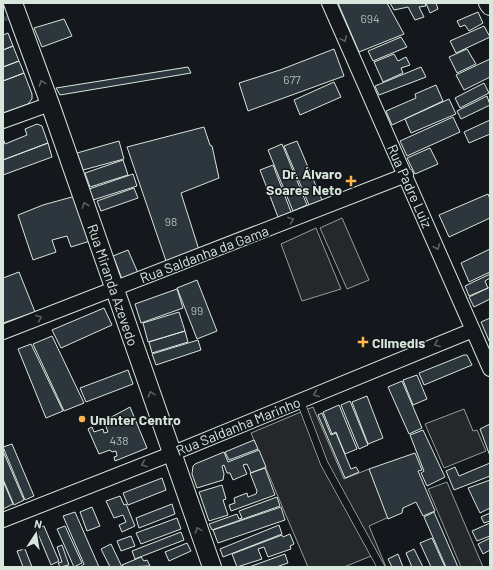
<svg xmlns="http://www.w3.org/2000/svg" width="493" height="570" font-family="Barlow,sans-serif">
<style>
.parking{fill:#24282b;stroke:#939e99}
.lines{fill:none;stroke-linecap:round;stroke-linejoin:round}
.stream{stroke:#2f3f4d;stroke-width:4.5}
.building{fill:#2c363c;stroke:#d8e6dc}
.service-casing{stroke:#d8e6dc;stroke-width:8}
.minor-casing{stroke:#d8e6dc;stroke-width:16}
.tertiary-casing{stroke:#d8e6dc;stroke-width:20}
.service{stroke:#14181c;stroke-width:7}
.minor{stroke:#14181c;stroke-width:14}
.tertiary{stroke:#14181c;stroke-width:18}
.oneway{stroke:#59605f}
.poi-dot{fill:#ffb74d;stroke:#14181c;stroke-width:1.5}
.labels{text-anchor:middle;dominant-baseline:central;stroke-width:3;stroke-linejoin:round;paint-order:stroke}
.number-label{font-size:12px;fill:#adbab4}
.poi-label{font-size:14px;font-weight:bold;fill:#d8e6dc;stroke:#14181c;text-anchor:start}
.street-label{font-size:14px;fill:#d8e6dc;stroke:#14181c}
</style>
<rect width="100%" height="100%" fill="#14181c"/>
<!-- parking -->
<path class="parking" d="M342,218l27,62 -22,9 -27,-61z
M316,228l25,61 -39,12 -21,-57z
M313,407l31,72 25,-10 20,48 -20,9 17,41h-5l-5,-13 -32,13h-36l-57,-134z
M464,409l9,22 4,-1 9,21 -42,17 -19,-44z
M447,482l36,85h-22l-33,-78z"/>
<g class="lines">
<!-- stream -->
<path class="stream" d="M3,19l9,-1"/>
</g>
<!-- building -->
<path class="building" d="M338,3h49l17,31 -45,18z
M390,3h35l1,3 -7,1 5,10 -9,3 -7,-13 -14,3z
M426,3h10l2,6 -8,4z
M478,12l5,11 -14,8 -4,-6 -5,2 -3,-6z
M64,19l8,17 -30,11 -8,-19z
M484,26l6,11 -34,16 -6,-12z
M8,33l5,13 -10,4v-15z
M401,37l6,10 -34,14 -5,-10z
M13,46l6,15 -16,6v-17z
M334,49l10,27 -96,35 -9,-28 41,-13z
M467,49l9,15 -19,9 -8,-16z
M394,54l4,7 8,-4 4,8 -9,3 2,5 -20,9 -9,-20z
M490,59v18l-26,13 -8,-15z
M19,61l5,12 -21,8v-14z
M188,67l3,6 -131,22 -4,-7z
M421,67l5,10 -47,18 -4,-9z
M24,73l8,21v5l-4,5 -25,9v-32z
M334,82l7,15 -41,18 -6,-15z
M484,83l5,10 -29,15 -5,-10z
M436,85l7,16 -51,24 -6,-14 30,-13 -1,-4z
M487,96l3,9 -29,14 -4,-8z
M449,99l7,15 -45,19 -6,-14z
M453,117l7,15 -53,24 -7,-15z
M490,120v14l-21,9 -5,-11z
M37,124l5,2 6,17 -45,17v-22l2,6 22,-9 -2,-6z
M204,127l6,18 2,1 7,32 -38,15 18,57 -33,11 -39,-114z
M119,141l5,18 -41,11 -6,-17z
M297,141l25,59 -13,5 -25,-59z
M48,143l4,14 -49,18v-15z
M282,144l25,61 -14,6 -25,-61z
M430,148l8,16 -23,10 -8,-16z
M123,160l5,15 -38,12 -5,-14z
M273,165l18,47 -13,5 -18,-47z
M133,174l4,12 -44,14 -4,-11z
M134,188l4,10 -37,13 -4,-10z
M488,194l2,5v19l-41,19 -10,-22z
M79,195l14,45 -22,7 -4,-11 -15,4 4,12 -23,8 -15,-45 25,-10z
M490,249v23l-21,10 -8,-19z
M128,250l10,23 -16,6 -9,-23z
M19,272l16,40 -32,11v-45z
M490,274v4l-5,3 3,7 -19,8 -4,-10z
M197,280l20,51 -20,8 -20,-51z
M490,287v12l-16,8 -5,-10z
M177,289l6,19 -42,15 -6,-19z
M104,308l8,17 -51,23 -9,-18z
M179,312l6,19 -37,11 -5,-19z
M490,318v25l-9,-21z
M185,331l3,11 -36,11 -3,-11z
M52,336l32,67 -20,8 -31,-67z
M198,340l3,10 -45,15 -4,-11z
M31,344l32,67 -17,7 -28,-69z
M464,355h3l5,10 -48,20 -5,-12z
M128,370l5,14 -47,18 -6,-14z
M417,375l10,24 -14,6 -10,-25z
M402,381l20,47 -13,6 -21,-47z
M367,396l16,42 -15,6 -16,-42z
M350,401l18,44 -9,4 -18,-44z
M339,405l18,44 -12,5 -9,-22 -4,2 -9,-22z
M130,407l17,41 -32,13 -1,-4 3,-1 -1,-5 -4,1 -2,-2 -11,4 -11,-25 4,-2 2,5 9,-3 1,4 4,-1 -4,-11z
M322,413l9,22 5,-2 15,36 5,-2 3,5 -14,6 -27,-63z
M490,424v32l-10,-27z
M423,430l22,47 -18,9 -6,-13 3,-2 -14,-36z
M254,440l4,9 -29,11 -4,-8z
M12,444l22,52 -9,4 -22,-53z
M259,450l7,17 -15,6 -4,-9 -4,1 4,9 -14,6 -3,-7h-3l-3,-8 -2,1 2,8 -1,6 -26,8 -5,-14 1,-8 2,-2 29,-12 4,10z
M3,451l21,49 -10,5 -11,-26z
M415,453l7,17 -4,1 17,40 -12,5 -7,-14 -13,6 -1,5 -14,6 -19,-50z
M490,463v13l-36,14 -8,-19 9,-4 4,9z
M265,468l10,27 -44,16 -2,-6 6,-2 -1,-5 13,-5 1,4 8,-3 1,-3 -7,-18z
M162,478l4,12 -38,15 -5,-12z
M490,480v28l-10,5 -12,-25z
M3,481l10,23 -10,5z
M222,485l4,14 -3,1 5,15 -19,6 -10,-29z
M120,496l4,9 2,-1 9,22 -13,6 -3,-7 7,-3 -3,-7 -9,3 -8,-17z
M277,497l3,9 -68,24 -3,-6 28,-10 2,5 3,-1 -3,-7z
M172,504l3,10 -36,14 -3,-10z
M92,507l8,19 -13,5 -7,-19z
M281,507l4,13 -67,23 -5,-13z
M75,512l24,55h-19l4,-3 -21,-48z
M434,512l24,55h-12l-22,-50z
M490,513v8l-6,2 -3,-6z
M177,518l4,11 -40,15 -5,-11z
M490,523v13l-13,5 -5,-10z
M279,525l3,9 -59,23 -3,-8z
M44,526l15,35 -8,4 -15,-36z
M65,526l17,37 -8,4 -17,-38z
M181,532l3,8 -49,19 -3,-8z
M290,534l4,10 -4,2 1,3 -23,8 -4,-10 -6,2 4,10 -25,8 -5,-13 50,-19 1,2z
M131,536l4,10 -14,5 -4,-10z
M432,538l13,29h-14l-11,-24z
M490,538v12l-7,4 -5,-10z
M187,543l4,8 -22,10 -4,-9z
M111,544l11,23h-12l-9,-18z
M62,545l7,20 -9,2 -2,-4 4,-1 -5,-15z
M25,549l7,18h-9l-6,-16z
M414,549l9,18h-11l-6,-14z
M285,554l3,9 -12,4h-27z
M398,554l5,13h-11l-4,-8z
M141,557l3,4 3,-1 3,6 -27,1 -1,-2z"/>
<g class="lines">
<!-- service casing -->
<g class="service-casing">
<path id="service" d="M300,400l24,63 57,104"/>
</g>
<!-- minor casing -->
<g class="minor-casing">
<path id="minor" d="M329,3l161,366
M3,121l47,-17
M3,332l403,-157
M3,520l168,-66 302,-124"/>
</g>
<!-- tertiary casing -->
<g class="tertiary-casing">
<path id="tertiary" d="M13,3l37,101 162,463
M488,3l2,3"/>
</g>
<!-- service -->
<use href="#service" class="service"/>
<!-- minor -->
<use href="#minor" class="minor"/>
<!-- tertiary -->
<use href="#tertiary" class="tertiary"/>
</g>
<!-- one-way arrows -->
<defs><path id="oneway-chevron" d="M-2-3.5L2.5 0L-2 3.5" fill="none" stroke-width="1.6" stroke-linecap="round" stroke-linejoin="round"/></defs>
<g class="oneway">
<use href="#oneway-chevron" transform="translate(344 39) rotate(66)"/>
<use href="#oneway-chevron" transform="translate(42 83) rotate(-110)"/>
<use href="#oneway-chevron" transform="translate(85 205) rotate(-109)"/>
<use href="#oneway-chevron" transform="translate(291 220) rotate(-21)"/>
<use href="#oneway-chevron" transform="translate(437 247) rotate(67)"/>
<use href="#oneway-chevron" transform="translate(39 318) rotate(-21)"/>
<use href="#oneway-chevron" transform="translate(437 344) rotate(158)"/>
<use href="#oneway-chevron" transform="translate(151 394) rotate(-109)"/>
<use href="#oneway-chevron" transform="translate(316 394) rotate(158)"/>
<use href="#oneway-chevron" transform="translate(144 464) rotate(158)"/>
<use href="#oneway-chevron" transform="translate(198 530) rotate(-110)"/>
</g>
<!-- markers -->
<g class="poi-dot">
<path d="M349 175h4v4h4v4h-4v4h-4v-4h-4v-4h4z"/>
<path d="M361 336h4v4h4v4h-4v4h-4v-4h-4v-4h4z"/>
<circle cx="82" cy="419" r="4"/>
</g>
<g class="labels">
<!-- number labels -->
<g class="number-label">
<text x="370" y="18">694</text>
<text x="292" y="79">677</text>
<text x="171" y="221">98</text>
<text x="197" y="310">99</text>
<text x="119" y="440">438</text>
</g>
<!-- poi labels -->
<g class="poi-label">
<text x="342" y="173" text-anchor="end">Dr. Álvaro<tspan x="342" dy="16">Soares Neto</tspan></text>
<text x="372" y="342">Climedis</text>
<text x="90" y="419">Uninter Centro</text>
</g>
<!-- street labels -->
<g class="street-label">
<text transform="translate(410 186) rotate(66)">Rua Padre Luiz</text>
<text transform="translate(204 254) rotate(-21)">Rua Saldanha da Gama</text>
<text transform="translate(113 285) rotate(71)">Rua Miranda Azevedo</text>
<text transform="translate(238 426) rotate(-22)">Rua Saldanha Marinho</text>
</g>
</g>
<!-- border -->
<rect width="493" height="570" fill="none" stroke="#d8e6dc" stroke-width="8"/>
<!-- north arrow -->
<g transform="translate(36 534) rotate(12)" stroke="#14181c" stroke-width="3" paint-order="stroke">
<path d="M0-3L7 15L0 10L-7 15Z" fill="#d8e6dc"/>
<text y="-6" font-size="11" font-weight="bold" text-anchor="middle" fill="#d8e6dc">N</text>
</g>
</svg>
